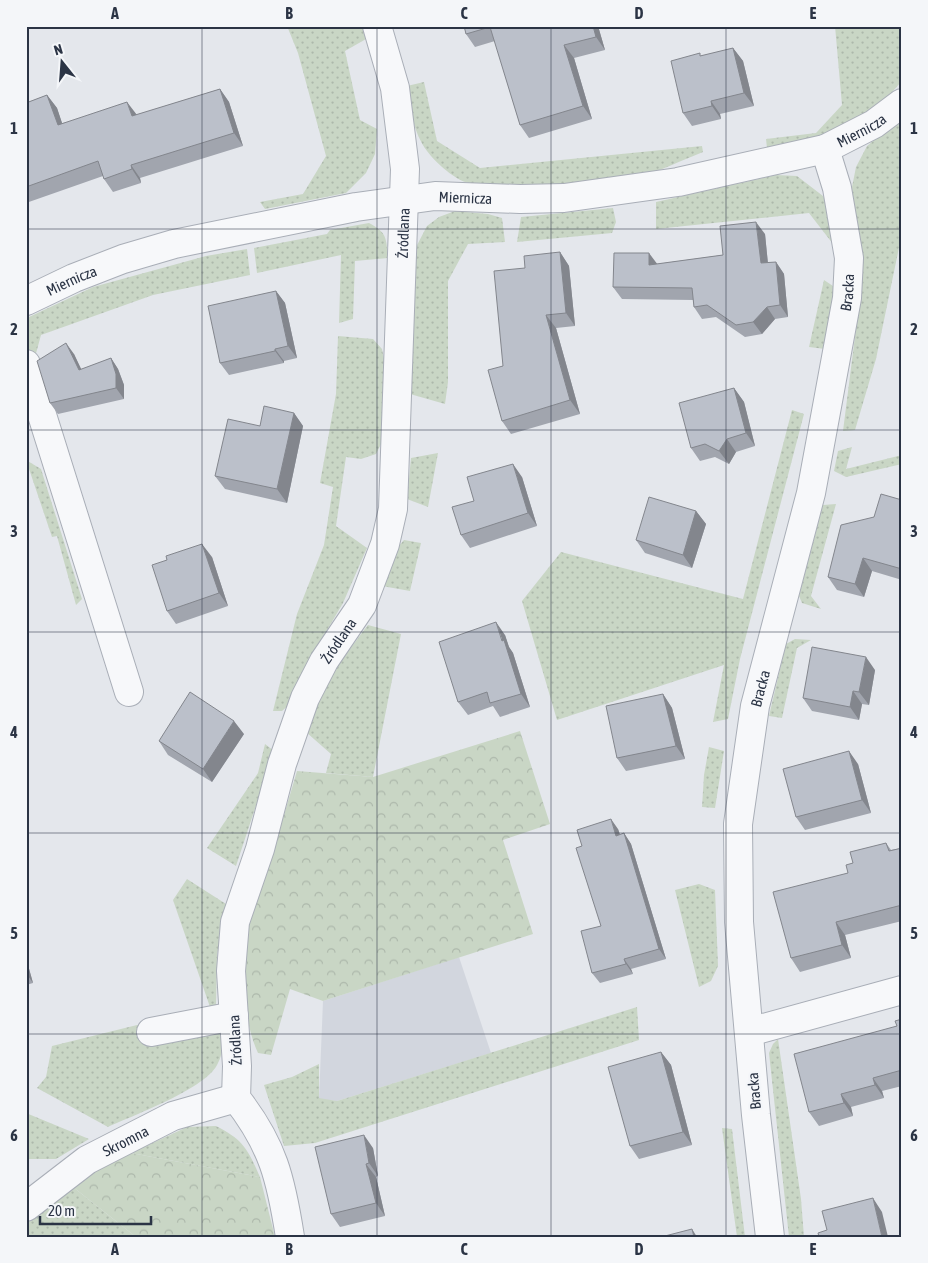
<svg xmlns="http://www.w3.org/2000/svg" width="928" height="1263" font-family="'Asap Condensed',sans-serif">
<style>
.built{fill:#d2d6de}
.green{fill:url(#green-dots)}
.forest{fill:url(#forest-crowns)}
.lines{fill:none;stroke-linecap:round;stroke-linejoin:round}
.minor-casing{stroke:#a9aeb7;stroke-width:30}
.minor{stroke:#f7f8fa;stroke-width:28}
.wall{fill:#a1a5ae}
.shaded-wall{fill:#83868d}
.building{fill:#bbc0ca;stroke:#83868d}
.grid{fill:none;stroke:#2b3445;stroke-width:1;stroke-opacity:0.55}
.labels{text-anchor:middle;dominant-baseline:central;stroke-width:4.5;stroke-linejoin:round;paint-order:stroke}
.street-label{font-size:15px;fill:#2b3445;stroke:#f4f6f9}
.neatline{fill:none;stroke:#2b3445;stroke-width:2}
.grid-label{font-size:16px;text-anchor:middle;font-weight:bold;fill:#2b3445}
</style>
<defs>
<pattern id="green-dots" width="8" height="8" patternUnits="userSpaceOnUse" patternTransform="scale(1.25)"><rect width="8" height="8" fill="#c9d6c5"/><path d="M2 2h.1M6 6h.1" fill="none" stroke="#adb8ab" stroke-width="1.8" stroke-linecap="round"/></pattern>
<pattern id="forest-crowns" width="20" height="18" patternUnits="userSpaceOnUse" patternTransform="scale(1.25)"><rect width="20" height="18" fill="#c9d6c5"/><path d="M2 6a3 3 0 1 1 6 0M12 15a3 3 0 1 1 6 0" fill="none" stroke="#adb8ab"/></pattern>
</defs>
<rect width="100%" height="100%" fill="#e4e7ec"/>
<!-- built -->
<path class="built" d="M459,957l32,96 -154,48 -18,-2 4,-98z"/>
<!-- green -->
<path class="green" d="M287,26h75l4,13 -21,12 15,69 17,9 -2,25 -9,19 -20,20 -81,16 -5,-7 43,-8 23,-38 -28,-103z
M835,26h67v55l-17,19 -50,33 -68,15 -1,-9 50,-6 26,-28z
M424,82l13,59 43,27 222,-22 1,6c-21,8 -42,19 -64,25 -37,10 -139,18 -174,5 -13,-5 -30,-20 -38,-31 -14,-19 -17,-43 -20,-65z
M902,117v116l-26,126 -21,71 -12,1 16,-126 -7,-118 4,-20 11,-21z
M776,175l21,1 26,20 7,14 3,16v18l-24,-31 -153,16v-27z
M613,208l3,14 -4,11 -95,9 4,-25z
M455,211l33,3 14,4 3,24 -37,2 -20,37v101l-3,22 -35,-10 5,-145 12,-23 12,-9z
M369,223c19,10 17,16 19,35l-33,3 -2,58 -14,4 2,-68 -84,18 -3,-25 73,-14 3,-4z
M247,249l3,26 -97,20 -112,40 -6,22 -9,13v-50l3,-3 64,-30 113,-31z
M824,280l12,8 -11,61 -16,-2z
M338,336l35,3 9,10 4,19 -3,72 -7,14 -15,5 -15,-2 -10,69 31,22 -24,55 -20,34 -33,67 -8,7h-9l24,-97 27,-69 9,-58 -13,-4 16,-89z
M792,410l12,4 -64,245 -12,60 -15,3 11,-57 -167,55 -35,-119 39,-49 182,47z
M852,447l-6,22 56,-14v9l-56,13 -12,-6 4,-20z
M438,453l-10,54 -21,-8 4,-41z
M26,460l15,9 41,130 -6,6 -19,-69 -5,1z
M836,504l-25,92 10,13 -19,-6 -3,-7 24,-91z
M404,540l17,3 -11,48 -28,-5 10,-32z
M368,625l33,9 -28,143 -47,-4 5,-19 -25,-22c17,-46 32,-68 62,-107z
M795,639l16,1 -14,8 -15,70 -13,-2 17,-72z
M265,744l9,7 -38,115 -29,-18 51,-75z
M709,747l15,4 -9,57 -13,-1 2,-32z
M187,879l39,25 -9,51 -1,53 -10,19 17,5c-1,11 0,22 -5,31 -10,25 -84,52 -110,64l-71,-39 9,-11 6,-31 158,-39 -37,-107z
M699,884l16,6 3,76 -7,15 -12,6 -24,-97z
M637,1007l2,33 -324,103 -31,3 -20,-61 28,-8 27,-13v34l18,3z
M778,1039l23,160 3,38h-15l-20,-184 4,-9z
M26,1113l63,26 -33,20h-30z
M216,1126c28,14 32,24 44,51l-129,-24 56,-26z
M722,1128l10,1 13,108h-8z
M73,1187l63,50h-110v-15z"/>
<!-- forest -->
<path class="forest" d="M520,731l30,93 -47,16 30,94 -210,67 -33,-12 -19,66 -13,-2c-16,-34 -18,-92 -10,-128 5,-25 18,-49 25,-73 8,-27 16,-54 24,-81l76,6z
M131,1153l129,24 15,60h-139l-63,-50 24,-19z"/>
<g class="lines">
<!-- minor casing -->
<g class="minor-casing">
<g id="minor">
<path id="s1" d="M26,301l48,-23 49,-19 51,-15 182,-37 79,-11 85,3 44,-1 114,-16 147,-33 49,-25 28,-21"/>
<path d="M26,364l103,328"/>
<path d="M151,1032l83,-16"/>
<path d="M749,1032l153,-42"/>
<path id="s2" d="M26,1207l61,-47 86,-44 63,-18"/>
<path id="s3" d="M290,1237c-9,-58 -17,-92 -54,-139l1,-32 -6,-95 4,-49 25,-73 22,-85 23,-66 19,-37 38,-56 23,-61 8,-35 12,-340 -10,-81 -18,-62"/>
<path id="s4" d="M770,1237l-14,-122 -17,-193 -1,-98 17,-118 56,-213 36,-195 2,-40 -12,-70 -12,-39"/>
</g>
</g>
<!-- minor -->
<use href="#minor" class="minor"/>
</g>
<!-- wall -->
<path class="wall" d="M464,26h134l7,24 -31,8 18,61 -63,19 -9,-13 -25,-84 -20,6 -9,-13z
M733,48l10,13 11,45 -34,8 1,5 -29,7 -9,-13 19,-57z
M220,89l9,13 14,44 -103,32 1,5 -28,9 -9,-13 -1,-3 -77,27v-100l21,-8 10,13 5,15 74,-8z
M765,234l3,29 8,-1 8,12 4,43 -13,2 -13,15 -17,3 -29,-20 -14,2 -8,-12 -1,-7 -71,-1 -9,-12 44,-23 66,-9z
M560,252l9,14 6,60 -19,2 24,86 -69,20 -9,-13 1,-55 22,-98z
M276,291l9,12 12,55 -13,3v2l-55,12 -9,-12z
M74,354l7,16 30,-12 7,11 6,16v14l-66,15 -8,-11z
M734,388l10,14 11,44 -19,6 -7,12 -14,-7 -15,4 -9,-13z
M294,413l9,13 -16,77 -62,-14 -10,-13 45,-50z
M522,477l15,49 -67,22 -9,-13 13,-34z
M902,500v80l-30,-9 -8,26 -27,-7 -9,-13 46,-60z
M696,511l10,13 -14,44 -47,-15 -9,-13z
M212,557l16,49 -52,18 -9,-13z
M505,635l4,12 4,6 17,54 -30,10 -7,-11 -25,9 -10,-13z
M875,670l-6,35 -7,-1 -3,16 -47,-9 -9,-13z
M663,694l9,14 13,51 -59,12 -9,-13z
M244,734l-32,48 -44,-27 -9,-14z
M858,764l13,49 -66,17 -9,-13z
M618,829l2,6 4,-2 7,11 35,115 -35,10 2,5 -33,9 -8,-10 9,-47 -19,-80z
M886,843l5,7 11,-2v73l-57,14 6,23 -51,14 -9,-14 57,-85 5,-10z
M26,958l7,25 -7,2z
M902,1019v67l-20,5 2,7 -33,9 2,9 -34,10 -10,-14 88,-86z
M661,1052l10,13 21,80 -53,14 -9,-13z
M373,1148l5,28 -2,1 9,39 -45,11 -9,-13z"/>
<!-- shaded-wall -->
<path class="shaded-wall" d="M593,26h5l7,24 -9,-13z
M564,45l10,13 18,61 -9,-13z
M733,48l10,13 11,45 -10,-13z
M220,89l9,13 14,44 -9,-13z
M47,95l10,13 10,30 -9,-13z
M711,101l9,13 1,5 -9,-13z
M127,102l10,13 -5,1z
M131,165l9,13 1,5 -9,-14z
M756,222l9,12 4,41 -8,-12z
M560,252l9,14 6,60 -9,-13z
M649,253l9,12h-9z
M776,262l8,12 4,43 -8,-12z
M276,291l9,12 12,55 -9,-12z
M767,307l8,12 -13,15 -9,-12z
M546,315l10,13 24,86 -10,-14z
M66,343l8,11 13,27 -8,-11z
M275,349l9,12v2l-9,-12z
M111,358l7,11 6,16v14l-8,-11z
M734,388l10,14 11,44 -9,-13z
M294,413l9,13 -16,77 -10,-14z
M727,439l9,13 -7,12 -10,-13z
M513,464l9,13 15,49 -9,-13z
M696,511l10,13 -14,44 -9,-13z
M202,544l10,13 16,49 -9,-13z
M863,558l9,13 -8,26 -9,-13z
M496,622l9,13 4,12 4,6 17,54 -9,-13z
M866,657l9,13 -6,35 -10,-13z
M853,691l9,13 -3,16 -9,-13z
M663,694l9,14 13,51 -9,-13z
M234,721l10,13 -32,48 -9,-13z
M849,751l9,13 13,49 -9,-13z
M611,819l7,10 6,17 -8,-10z
M624,833l7,11 35,115 -7,-10z
M836,922l9,13 6,23 -9,-13z
M26,958l7,25 -7,-10z
M624,959l7,10 2,5 -7,-10z
M661,1052l10,13 21,80 -9,-13z
M873,1078l9,13 2,7 -9,-13z
M841,1094l10,13 2,9 -9,-13z
M364,1135l9,13 5,28 -9,-13z
M366,1164l10,13 9,39 -9,-13z
M873,1198l9,14 6,25h-6z
M692,1229l5,8h-3z"/>
<!-- building -->
<path class="building" d="M464,26h129l3,11 -32,8 19,61 -63,19 -30,-98 -24,7z
M733,48l11,45 -33,8 1,5 -29,7 -12,-52 29,-8v3z
M220,89l14,44 -103,32 1,4 -28,10 -6,-18 -72,26v-84l21,-8 11,30 69,-23 5,14z
M756,222l5,41 15,-1 4,43 -13,2 -14,15 -17,3 -29,-20 -13,2 -2,-19 -79,-1 1,-34h35v12l74,-10 -3,-29z
M560,252l6,61 -20,2 24,85 -68,21 -14,-51 15,-4 -9,-95 31,-3 -1,-12z
M276,291l12,55 -13,3v2l-55,12 -12,-57z
M66,343l13,27 32,-12 5,16v14l-66,15 -13,-42z
M734,388l12,45 -19,6 -8,12 -14,-7 -14,4 -12,-45z
M264,406l30,7 -17,76 -62,-13 13,-57 32,7z
M513,464l15,49 -67,22 -9,-28 22,-6 -7,-24z
M881,494l21,6v69l-39,-11 -8,26 -27,-7 13,-52 33,-8z
M649,497l47,14 -13,44 -47,-15z
M202,544l17,49 -52,18 -15,-46 15,-5 -1,-4z
M496,622l6,19 2,-1 17,54 -31,9 -3,-11 -29,10 -19,-60z
M812,647l54,10 -7,35 -6,-1 -3,16 -47,-9z
M190,692l44,29 -31,48 -44,-28z
M663,694l13,52 -59,12 -11,-52z
M849,751l13,49 -66,17 -13,-48z
M611,819l5,17 8,-3 35,116 -35,10 2,5 -34,9 -11,-42 20,-5 -25,-78 6,-2 -5,-16z
M886,843l3,8 13,-3v57l-66,17 6,23 -51,13 -18,-66 75,-19 -2,-8 7,-2 -3,-11z
M902,1019v51l-29,8 2,7 -34,9 3,9 -35,9 -15,-58 103,-28 -2,-5z
M661,1052l22,80 -53,14 -22,-79z
M364,1135l5,28 -3,1 10,39 -45,11 -16,-67z
M873,1198l9,39h-63l-1,-4 9,-3 -5,-19z
M692,1229l2,8h-33z"/>
<!-- grid -->
<path class="grid" d="M202,26v1211M377,26v1211M551,26v1211M726,26v1211M26,229h876M26,430h876M26,632h876M26,833h876M26,1034h876"/>
<g class="labels">
<!-- street labels -->
<g class="street-label">
<text stroke="none"><textPath href="#s1" startOffset="860">Miernicza</textPath></text>
<text stroke="none"><textPath href="#s1" startOffset="455">Miernicza</textPath></text>
<text stroke="none"><textPath href="#s3" startOffset="1049">Źródlana</textPath></text>
<text stroke="none"><textPath href="#s1" startOffset="50">Miernicza</textPath></text>
<text stroke="none"><textPath href="#s4" startOffset="958">Bracka</textPath></text>
<text stroke="none"><textPath href="#s3" startOffset="629">Źródlana</textPath></text>
<text stroke="none"><textPath href="#s4" startOffset="552">Bracka</textPath></text>
<text transform="translate(235 1040) rotate(-93)">Źródlana</text>
<text transform="translate(754 1091) rotate(-95)">Bracka</text>
<text stroke="none"><textPath href="#s2" startOffset="120">Skromna</textPath></text>
</g>
</g>
<!-- border -->
<rect width="928" height="1263" fill="none" stroke="#f4f6f9" stroke-width="55"/>
<!-- north arrow -->
<g transform="translate(62 62) rotate(343)" stroke="#f4f6f9" stroke-width="4" paint-order="stroke">
<path d="M0-4L9 19L0 12L-9 19Z" fill="#2b3445"/>
<text y="-8" font-size="14" font-weight="bold" text-anchor="middle" fill="#2b3445">N</text>
</g>
<!-- scale -->
<path d="M40 1216v8h111v-8" fill="none" stroke="#2b3445" stroke-width="2.5"/>
<text x="48" y="1216" font-size="15" fill="#2b3445" stroke="#f4f6f9" stroke-width="4" paint-order="stroke">20 m</text>
<rect x="28" y="28" width="872" height="1208" class="neatline"/>
<g class="grid-label">
<text x="115" y="19">A</text>
<text x="289" y="19">B</text>
<text x="464" y="19">C</text>
<text x="639" y="19">D</text>
<text x="813" y="19">E</text>
<text x="14" y="134">1</text>
<text x="914" y="134">1</text>
<text x="14" y="335">2</text>
<text x="914" y="335">2</text>
<text x="14" y="537">3</text>
<text x="914" y="537">3</text>
<text x="14" y="738">4</text>
<text x="914" y="738">4</text>
<text x="14" y="939">5</text>
<text x="914" y="939">5</text>
<text x="14" y="1141">6</text>
<text x="914" y="1141">6</text>
<text x="115" y="1255">A</text>
<text x="289" y="1255">B</text>
<text x="464" y="1255">C</text>
<text x="639" y="1255">D</text>
<text x="813" y="1255">E</text>
</g>
</svg>
